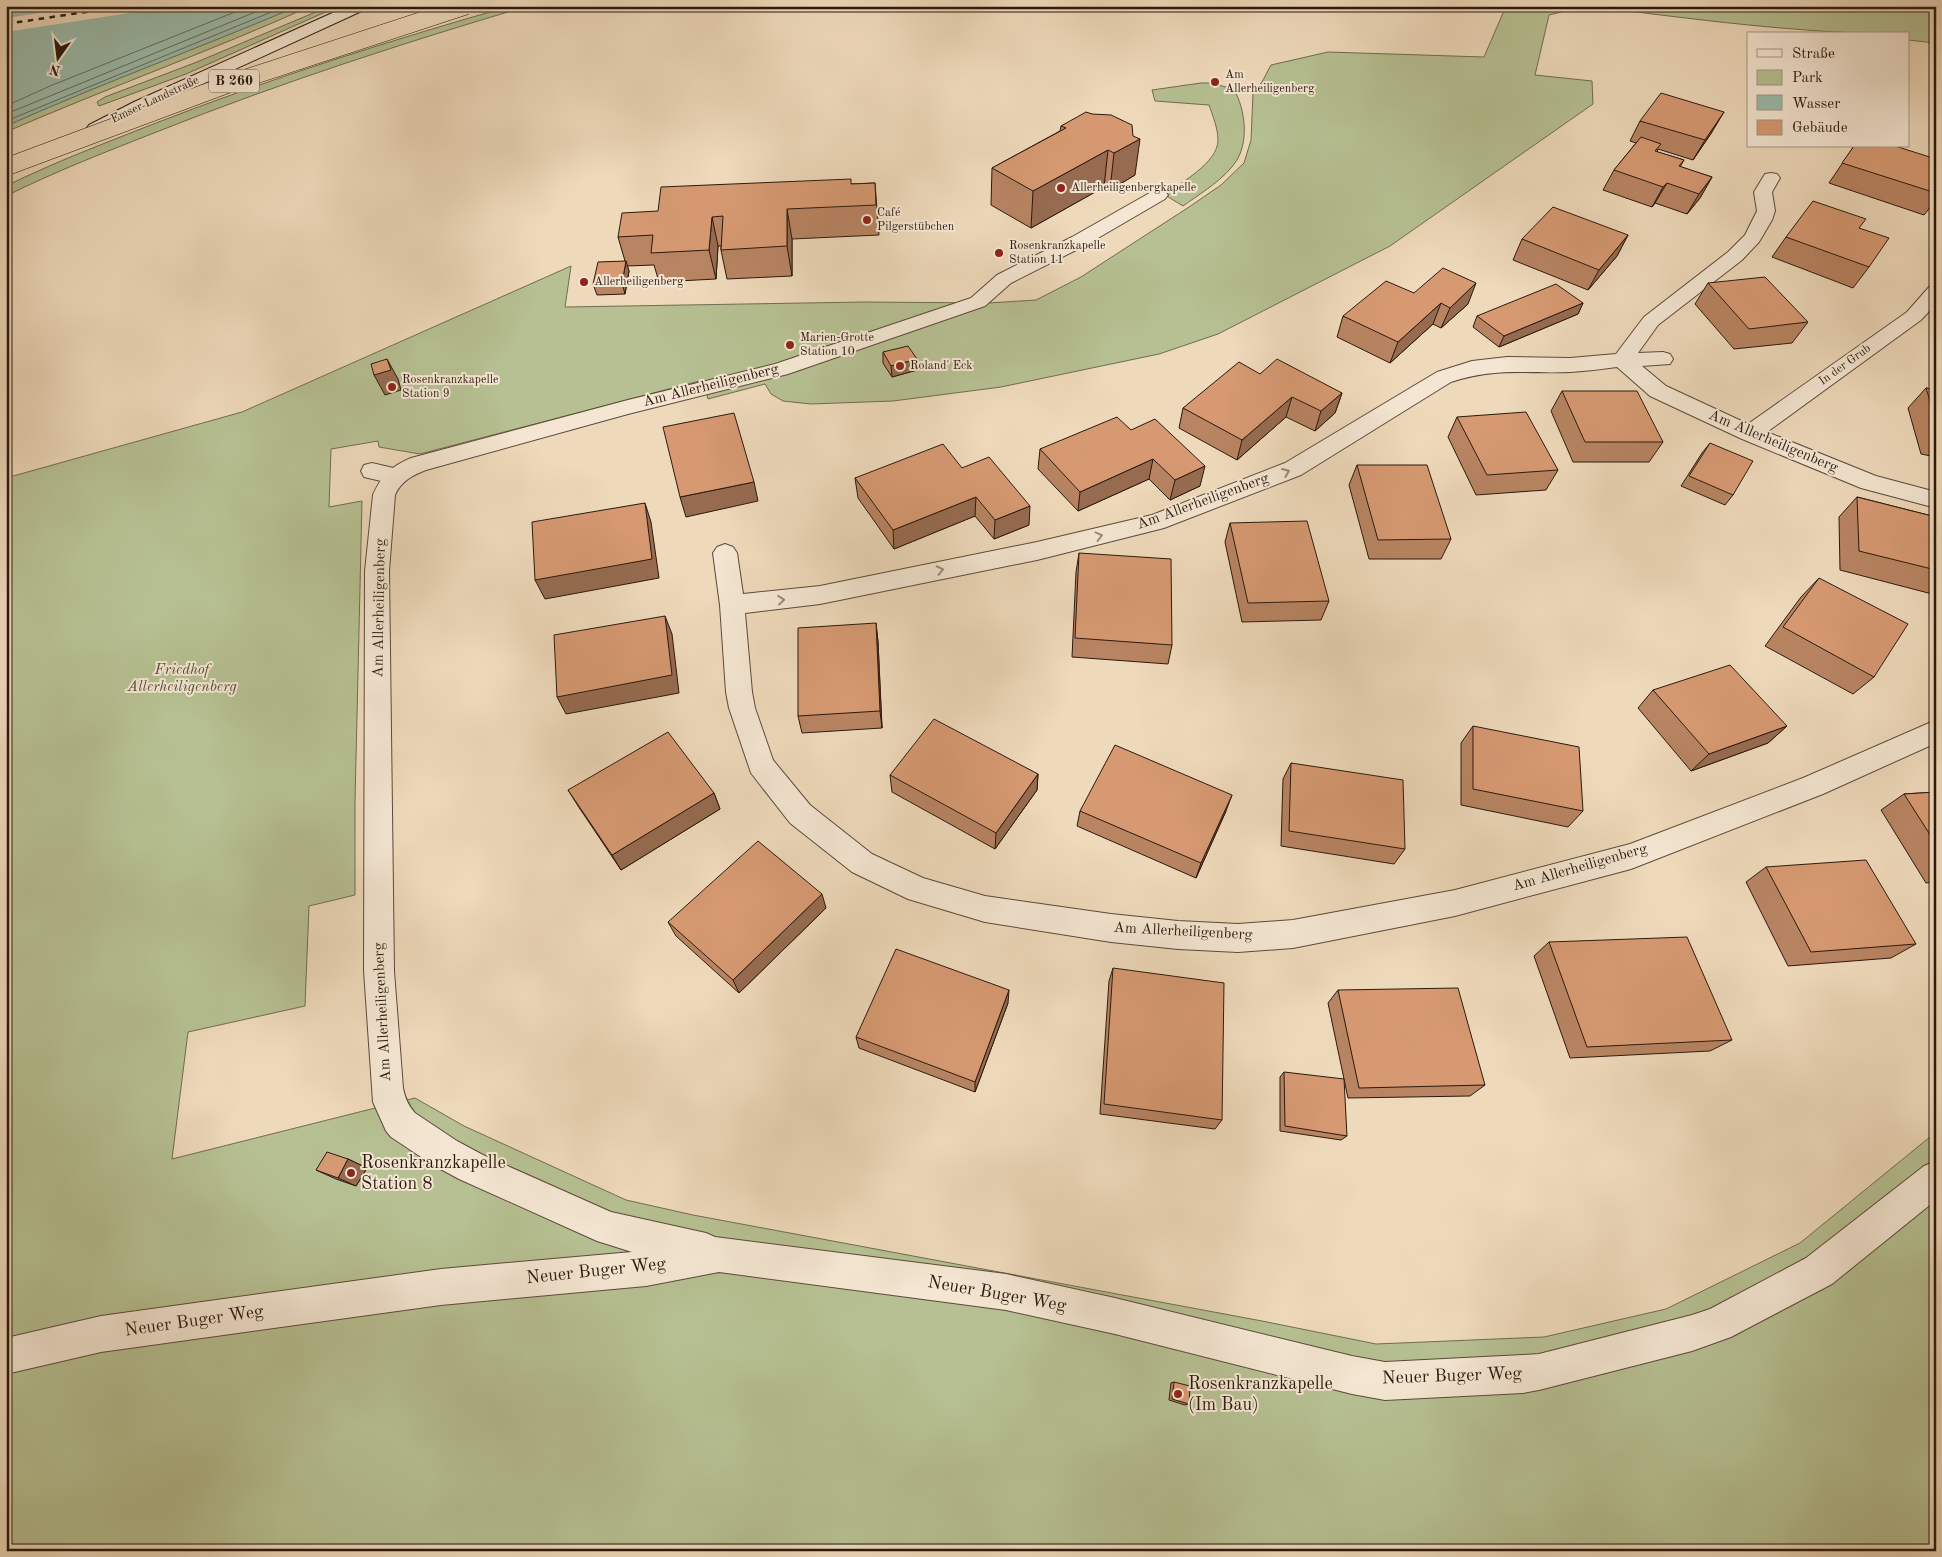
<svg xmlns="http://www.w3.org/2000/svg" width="1942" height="1557" font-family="'Old Standard TT',serif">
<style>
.green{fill:#b6c092;stroke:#706c50}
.water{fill:#9bbbaa;stroke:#6e7a6c}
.pier{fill:#eed9ba}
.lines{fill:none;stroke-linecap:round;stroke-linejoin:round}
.shore{stroke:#636a5c;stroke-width:1}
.lane-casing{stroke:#5c4939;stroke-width:2}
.street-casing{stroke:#5c4939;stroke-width:2}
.secondary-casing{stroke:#2b190e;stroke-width:2}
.lane{fill:#f4e6d2;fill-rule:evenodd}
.street{fill:#f4e6d2;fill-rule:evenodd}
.secondary{fill:#f4e6d2;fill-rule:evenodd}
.rail{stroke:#2b190e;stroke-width:2.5;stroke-dasharray:5.5 5.5;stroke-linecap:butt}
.primary-bridge-casing{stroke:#2b190e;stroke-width:18;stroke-linecap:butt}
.primary-bridge{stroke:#eed9ba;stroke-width:17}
.wall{fill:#b88462;stroke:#2b190e}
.shaded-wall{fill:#966b50;stroke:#2b190e}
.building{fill:#d69972;stroke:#2b190e}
.oneway{stroke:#9a8a7a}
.poi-dot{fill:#8f2418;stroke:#f4e6d2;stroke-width:2}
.labels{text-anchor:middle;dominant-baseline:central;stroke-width:4;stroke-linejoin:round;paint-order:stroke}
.far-poi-label{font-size:12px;fill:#2b190e;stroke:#f4e6d2;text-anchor:start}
.far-street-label{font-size:12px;fill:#2b190e;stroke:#f4e6d2}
.shield{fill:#f4e6d2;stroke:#675649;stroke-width:1}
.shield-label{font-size:14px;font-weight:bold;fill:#2b190e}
.street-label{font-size:15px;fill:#2b190e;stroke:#f4e6d2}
.park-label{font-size:15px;font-style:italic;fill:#554b36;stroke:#f4e6d2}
.near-poi-label{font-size:18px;fill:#2b190e;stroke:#f4e6d2;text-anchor:start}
.near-street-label{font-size:18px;fill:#2b190e;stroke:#f4e6d2}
</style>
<rect width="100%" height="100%" fill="#eed9ba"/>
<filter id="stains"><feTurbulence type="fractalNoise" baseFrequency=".004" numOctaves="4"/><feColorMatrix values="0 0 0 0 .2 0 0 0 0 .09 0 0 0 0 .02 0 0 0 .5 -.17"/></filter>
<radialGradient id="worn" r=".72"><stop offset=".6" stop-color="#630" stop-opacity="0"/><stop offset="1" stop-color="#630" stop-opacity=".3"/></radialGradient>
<!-- green -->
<path class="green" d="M298,6h13c-100,45 -204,82 -305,126v-6c96,-43 196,-79 292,-120z
M339,6l-153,68 -87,32 -2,-4 8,-5 92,-35 121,-51z
M511,6h17c-125,37 -248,77 -369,125 -51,20 -103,40 -153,65v-10c49,-24 99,-43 150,-63 116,-45 235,-83 355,-117z
M1506,6h80l-37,9 -14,60 57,6 1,23 -203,142 -172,88 -59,20 -158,33 -108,14 -82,3 -28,-3 -12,-7 -6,-10 -57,15 -5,-19 -283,74 -41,-7 -1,-6 -47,8 -2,58 33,-6 -7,301v93l-46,11 -4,100 -117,26 -16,127 243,-61 49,28 162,74 67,15 569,106 114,23 168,-7 122,-28 134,-66 136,-111v419h-1930v-1073l236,-66 329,-146 -6,41 300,-5 123,1 48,-3 45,-23 108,-70 32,-22 23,-22 7,-23 2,-47 9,-11 9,-17 57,-13 156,5z
M1588,6h348v37l-28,-3v-6c-107,0 -214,-15 -320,-28z
M1201,83h9l24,6c11,21 15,50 3,71 -12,19 -36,33 -54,46l-18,-11c16,-13 53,-32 53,-55 0,-11 -5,-24 -9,-35l-54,-4 -3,-11z"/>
<!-- water -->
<path class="water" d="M6,6h292c-96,41 -196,77 -292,120z"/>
<!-- pier -->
<path class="pier" d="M87,6h88l-169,26v-14z"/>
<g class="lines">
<!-- shore -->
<path class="shore" d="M6,106l44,-20 200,-80
M6,114l264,-108
M6,121l280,-115"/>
<!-- lane casing -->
<g class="lane-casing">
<path id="lane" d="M372,463l30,7 3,6 -3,6 -8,2 -30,-7 -3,-6 3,-6z"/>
</g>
<!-- street casing -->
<g class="street-casing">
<path id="street" d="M1771,173l6,1 3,4 -8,14 3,19 -3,9 -13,22 -17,18 -84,65 -20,28 25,-1 7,2 3,5 -3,5 -28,2 24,20 82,38 159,-112 22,-25 7,-2v19l-15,16 -154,112 109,44 60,16v16l-75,-20 -119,-49 -92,-43 -33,-29c-15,2 -31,4 -46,5 -45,2 -74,-5 -120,10l-150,93 -137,53 -127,32 -217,44 -75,9 7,79 3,16 18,52 37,45 62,49 51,24 62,18 126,18 67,7 60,3 55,-4 162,-30 175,-46 173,-66 133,-58v23l-113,51 -192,75 -176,47 -162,32 -55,4 -60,-3 -67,-7 -126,-20 -77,-23 -56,-27 -62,-49 -39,-50 -22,-65 -3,-16 -6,-87 -7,-52 4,-6 8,-3 8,3 4,6 6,41 77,-8 217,-44 115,-27 133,-52 152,-91 35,-11 35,-4 63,1 46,-4 28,-37 84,-65 17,-17 12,-24 -3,-19 11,-18z
M1159,190l6,1 3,4 -3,4 -79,46 -75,38 -26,23 -197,68 -160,40 -202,56c-13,5 -25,11 -31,25l-6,76 5,400 9,117c2,10 5,17 12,25l42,28 26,14 128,57 95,21 9,4 291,37 109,24 237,58 33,6 138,-7 16,-1 153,-39 18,-6 96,-51 118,-92 12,-5v39l-104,84 -101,53 -39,14 -153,39 -16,3 -138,7 -33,-6 -237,-60 -109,-24 -287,-38 -73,14 -205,19 -340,47 -95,22v-36l95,-22 340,-47 191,-17 -35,-11 -138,-62 -26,-14 -42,-28 -5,-6 -13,-29 -9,-131 1,-400 8,-76c8,-19 19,-29 38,-37l217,-58 147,-36 196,-66 26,-23 75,-38 81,-46z"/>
</g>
<!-- secondary casing -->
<g class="secondary-casing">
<path id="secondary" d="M348,6h20l-2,3 -220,101 -45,23 -6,1 -6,-1 -3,-4 3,-4 45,-23z"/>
</g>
<!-- lane -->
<use href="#lane" class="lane"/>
<!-- street -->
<use href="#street" class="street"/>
<!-- secondary -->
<use href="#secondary" class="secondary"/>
<!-- rail -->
<path class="rail" d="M6,24l119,-18"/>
<!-- primary-bridge casing -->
<g class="primary-bridge-casing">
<path id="primary-bridge" d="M6,167l228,-85 232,-76"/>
</g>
<!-- primary-bridge -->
<use href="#primary-bridge" class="primary-bridge"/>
</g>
<!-- wall -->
<path class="wall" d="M1092,114l43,61 -25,15 -6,-3 -73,41 -40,-23 1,-37 68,-37 1,-5z
M1640,121l72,11 -19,28 -35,-11 -1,3 27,8 -4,7 32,10 -12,21 -13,16 -32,-11 -3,4 -49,-17 11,-20 22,-27 -6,-2z
M1854,146l82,13v41l-12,15 -95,-32z
M875,183l4,52 -87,4v37l-65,3 -6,-29v-4h-3l-2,33 -57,3 -5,-17 -27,1 2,5 -4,23 -28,1 -4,-11 32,-23 -7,-24 40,-26 193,-27z
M1859,228l10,39 -16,21 -81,-31 14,-20z
M1628,235l-11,21 -29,34 -75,-30 9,-21z
M1708,283l100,39 -16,21 -58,6 -39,-45z
M1414,293l54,11 -27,24 -8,-4 -43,39 -53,-26 6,-21z
M1583,303l-5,11 -79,33 -26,-20 4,-11z
M883,352l34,18 -25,7 -9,-14z
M1260,374l82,19 -7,20 -20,18 -29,-14 -49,43 -58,-32 4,-20z
M1926,388l10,2v67l-15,-3 -13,-46z
M1562,391l101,51 -14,20h-76l-22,-51z
M1457,417l101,53 -12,20 -70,5 -28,-58z
M1131,430l69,56 -30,14 -21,-21 -71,32 -40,-42 2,-20z
M1710,443l23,52 -8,10 -44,-19 21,-33z
M1357,465l94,74 -10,20h-72l-20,-74z
M962,468l67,57 -35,14 -19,-23 -81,33 -36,-51 -3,-20z
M1857,497l79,20v78l-96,-25 -1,-53z
M1230,523l99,78 -8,19 -79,2 -17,-80z
M1079,553l93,92 -4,19 -96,-7 4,-85z
M1819,578l55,99 -21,17 -88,-48 36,-49z
M876,623l2,19 4,86 -80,5 -4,-17z
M1653,690l134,36 -19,17 -77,28 -53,-63z
M1473,726l110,85 -15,16 -107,-22v-62z
M1291,763l114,86 -11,15 -113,-18 2,-67z
M1038,774l-1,16 -42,59 -103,-57 -2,-17z
M568,790l146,3 6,16 -99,61 -43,-64z
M1936,792v90l-10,1 -45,-73 23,-16z
M1080,811h146l-30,67 -119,-52z
M1766,867l150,77 -25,14 -103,8 -42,-84z
M826,908l-87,85 -63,-57 -8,-14z
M1549,942l183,98 -22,11 -140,7 -36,-102z
M1113,968l109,152 -7,9 -115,-15 9,-133z
M1338,990l147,95 -15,11 -122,2 -20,-95z
M1008,1003l-33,89 -116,-44 -3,-11z
M1284,1072l63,64 -6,4 -61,-9v-54z
M348,1159l19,9 -11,18 -20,-7 -20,-9z
M1174,1382l15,22 -4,1 -16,-5 2,-17z"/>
<!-- shaded-wall -->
<path class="shaded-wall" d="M1724,112l-12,20 -19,28 12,-20z
M1140,139l-5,36 -25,15 4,-37z
M1108,150l-4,37 -73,41 2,-37z
M1712,177l-12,21 -13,16 12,-20z
M1667,183l-12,20 -3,4 11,-20z
M787,209l5,30v37l-5,-30z
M712,217l6,29 -2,33 -7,-29z
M1628,235l-11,21 -29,34 11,-20z
M626,261l3,10 -4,23 -3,-11z
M1476,283l-8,21 -27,24 9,-20z
M1441,303l-8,21 -43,39 8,-21z
M1583,303l-5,11 -79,33 5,-11z
M387,359l11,20 3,11 -16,5 -11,-20z
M917,359v11l-25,7 -1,-11z
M1342,393l-7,20 -20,18 6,-20z
M1292,397l-6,20 -49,43 5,-20z
M1153,459l-4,20 -71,32 2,-19z
M1205,466l-5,20 -30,14 5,-20z
M754,482l4,19 -72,16 -6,-20z
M976,497l-1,19 -81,33 -1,-19z
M645,503l6,19 8,56 -114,21 -10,-19z
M1030,506l-1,19 -35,14 1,-19z
M665,616l7,18 7,59 -113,21 -9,-17z
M876,623l2,19 4,86 -2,-17z
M1787,726l-19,17 -77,28 18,-17z
M1038,774l-1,16 -42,59 1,-16z
M714,793l6,16 -99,61 -9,-15z
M1232,795l-6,16 -30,67 5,-15z
M822,894l4,14 -87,85 -6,-13z
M1009,990l-1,13 -33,89v-10z
M348,1159l19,9 -11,18 -18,-8z"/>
<!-- building -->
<path class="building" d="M1661,93l63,19 -19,28 -65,-19z
M1086,112l6,2 19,1 21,10 1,11 7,3 -26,14 -6,-3 -75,41 -41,-23 74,-40 -5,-2z
M1641,137l20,7 -6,7 29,9 -5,6 33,11 -13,17 -32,-11 -4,4 -49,-17z
M1854,146h41l41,13v34l-94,-30z
M851,179v5l24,-1 1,22 -89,4v37l-66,4 2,-34 -11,1 -3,33 -58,3 2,-18 -35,2 4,-24 36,-2 3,-24z
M1813,201l53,18 -7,9 30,10 -20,29 -83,-30z
M1553,207l75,28 -29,35 -77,-31z
M626,261l-4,22 -29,1 5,-22z
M1443,268l33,15 -26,25 -9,-5 -43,39 -55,-26 43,-35 28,12z
M1765,277l43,45 -59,7 -41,-46z
M1556,284l27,19 -79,33 -27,-20z
M908,346l9,13 -26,7 -8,-14z
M387,359l4,11 -17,5 -3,-11z
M1277,359l65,34 -21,18 -29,-14 -50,43 -59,-32 56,-46 21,12z
M1926,388l10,2v30z
M1562,391h75l26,51h-78z
M1526,412l32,58 -71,5 -30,-58z
M734,413l20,69 -74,15 -17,-70z
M1117,417l14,13 24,-11 50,47 -30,14 -22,-21 -73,33 -40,-43z
M1710,443l43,18 -20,34 -44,-19z
M943,444l19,24 27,-11 41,49 -35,14 -19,-23 -83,33 -38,-52z
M1357,465h70l24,74 -73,1z
M1857,497l79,20v53l-77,-19z
M645,503l7,56 -117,21 -3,-58z
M1307,521l22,80 -81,2 -18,-80z
M1079,553l92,6 1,86 -97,-7z
M1819,578l89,46 -34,53 -91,-50z
M665,616l7,59 -115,22 -3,-62z
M876,623l4,88 -82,5v-88z
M1730,665l57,61 -78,28 -56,-64z
M934,719l104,55 -42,59 -106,-58z
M1473,726l106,21 4,64 -110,-22z
M668,732l46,61 -102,62 -44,-65z
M1115,745l117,50 -31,68 -121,-52z
M1291,763l112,17 2,69 -116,-18z
M1936,792v52l-32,-50z
M758,841l64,53 -89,86 -65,-58z
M1866,860l50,84 -105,8 -45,-85z
M1687,937l45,103 -145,7 -38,-105z
M896,949l113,41 -34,92 -119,-45z
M1113,968l111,15 -2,137 -118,-16z
M1458,988l27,97 -126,3 -21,-98z
M1284,1072l60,7 3,57 -62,-10z
M327,1152l21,7 -10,19 -22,-8z
M1174,1382l16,4 -1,18 -17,-5z"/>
<!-- one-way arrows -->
<defs><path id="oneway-chevron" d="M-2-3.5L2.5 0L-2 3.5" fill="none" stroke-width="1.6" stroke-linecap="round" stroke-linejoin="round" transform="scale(1.25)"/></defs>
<g class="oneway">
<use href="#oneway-chevron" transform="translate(1286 472) rotate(-23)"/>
<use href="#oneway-chevron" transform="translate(1099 536) rotate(-14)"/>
<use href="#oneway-chevron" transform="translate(940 570) rotate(-12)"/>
<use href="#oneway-chevron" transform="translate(781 600) rotate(-6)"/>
</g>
<!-- markers -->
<g class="poi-dot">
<circle cx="1215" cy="82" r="5"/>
<circle cx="1061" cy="188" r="5"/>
<circle cx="867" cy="220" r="5"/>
<circle cx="999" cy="253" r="5"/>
<circle cx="584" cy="282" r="5"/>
<circle cx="790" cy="345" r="5"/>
<circle cx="900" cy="366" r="5"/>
<circle cx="392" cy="387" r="5"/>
<circle cx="351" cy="1173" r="5"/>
<circle cx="1178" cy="1394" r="5"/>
</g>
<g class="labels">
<!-- far-poi labels -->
<g class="far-poi-label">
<text x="1225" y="75">Am<tspan x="1225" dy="14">Allerheiligenberg</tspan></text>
<text x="1071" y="188">Allerheiligenbergkapelle</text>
<text x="877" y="213">Café<tspan x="877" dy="14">Pilgerstübchen</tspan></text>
<text x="1009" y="246">Rosenkranzkapelle<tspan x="1009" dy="14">Station 11</tspan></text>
<text x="594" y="282">Allerheiligenberg</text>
<text x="800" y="338">Marien-Grotte<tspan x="800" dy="14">Station 10</tspan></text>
<text x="910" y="366">Roland' Eck</text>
<text x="402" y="380">Rosenkranzkapelle<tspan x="402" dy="14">Station 9</tspan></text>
</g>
<!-- far-street labels -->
<g class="far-street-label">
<text transform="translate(155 100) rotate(-25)">Emser Landstraße</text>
<text transform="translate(1845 365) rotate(-36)">In der Grub</text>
</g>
<!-- shield labels -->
<rect class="shield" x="209" y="69.5" width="50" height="23" rx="4"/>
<g class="shield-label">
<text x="234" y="81">B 260</text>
</g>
<!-- street labels -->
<g class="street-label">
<text transform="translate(711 386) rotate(-14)">Am Allerheiligenberg</text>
<text transform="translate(1773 442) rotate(23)">Am Allerheiligenberg</text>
<text transform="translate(1203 502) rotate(-20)">Am Allerheiligenberg</text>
<text transform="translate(380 608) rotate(-89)">Am Allerheiligenberg</text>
<text transform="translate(1580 868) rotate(-16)">Am Allerheiligenberg</text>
<text transform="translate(1183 932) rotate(3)">Am Allerheiligenberg</text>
<text transform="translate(383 1012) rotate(-93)">Am Allerheiligenberg</text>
</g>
<!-- park labels -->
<g class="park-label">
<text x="182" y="670">Friedhof<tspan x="182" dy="17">Allerheiligenberg</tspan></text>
</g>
<!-- near-poi labels -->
<g class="near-poi-label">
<text x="361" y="1163">Rosenkranzkapelle<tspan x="361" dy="21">Station 8</tspan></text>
<text x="1188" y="1384">Rosenkranzkapelle<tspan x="1188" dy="21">(Im Bau)</tspan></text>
</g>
<!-- near-street labels -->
<g class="near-street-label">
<text transform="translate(596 1271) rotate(-6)">Neuer Buger Weg</text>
<text transform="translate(997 1294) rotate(10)">Neuer Buger Weg</text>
<text transform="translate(194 1321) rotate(-8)">Neuer Buger Weg</text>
<text transform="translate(1452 1376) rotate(-2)">Neuer Buger Weg</text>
</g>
</g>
<!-- margin -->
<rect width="1942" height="1557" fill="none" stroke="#eed9ba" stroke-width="25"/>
<rect x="8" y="8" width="1927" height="1542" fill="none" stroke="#2b190e" stroke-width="2.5"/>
<rect x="12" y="12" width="1917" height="1532" fill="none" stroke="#2b190e"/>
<!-- legend -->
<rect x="1747" y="32" width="162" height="115" fill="#f4e6d2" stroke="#a49484"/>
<rect x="1757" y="49" width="25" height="8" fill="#f4e6d2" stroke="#a49484"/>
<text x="1792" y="58" font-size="15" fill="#2b190e">Straße</text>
<rect x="1757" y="70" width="25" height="15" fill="#b6c092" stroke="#a49484"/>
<text x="1792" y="82" font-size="15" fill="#2b190e">Park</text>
<rect x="1757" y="95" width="25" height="15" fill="#9bbbaa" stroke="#a49484"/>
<text x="1792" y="108" font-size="15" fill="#2b190e">Wasser</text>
<rect x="1757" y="120" width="25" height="15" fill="#d69972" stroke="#a49484"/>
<text x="1792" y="132" font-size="15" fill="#2b190e">Gebäude</text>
<!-- north arrow -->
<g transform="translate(58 58) rotate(194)" stroke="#f4e6d2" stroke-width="4" paint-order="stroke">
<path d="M0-4L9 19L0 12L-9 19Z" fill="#2b190e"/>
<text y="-8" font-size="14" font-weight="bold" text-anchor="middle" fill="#2b190e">N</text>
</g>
<rect width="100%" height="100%" filter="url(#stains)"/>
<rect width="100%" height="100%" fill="url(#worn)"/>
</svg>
